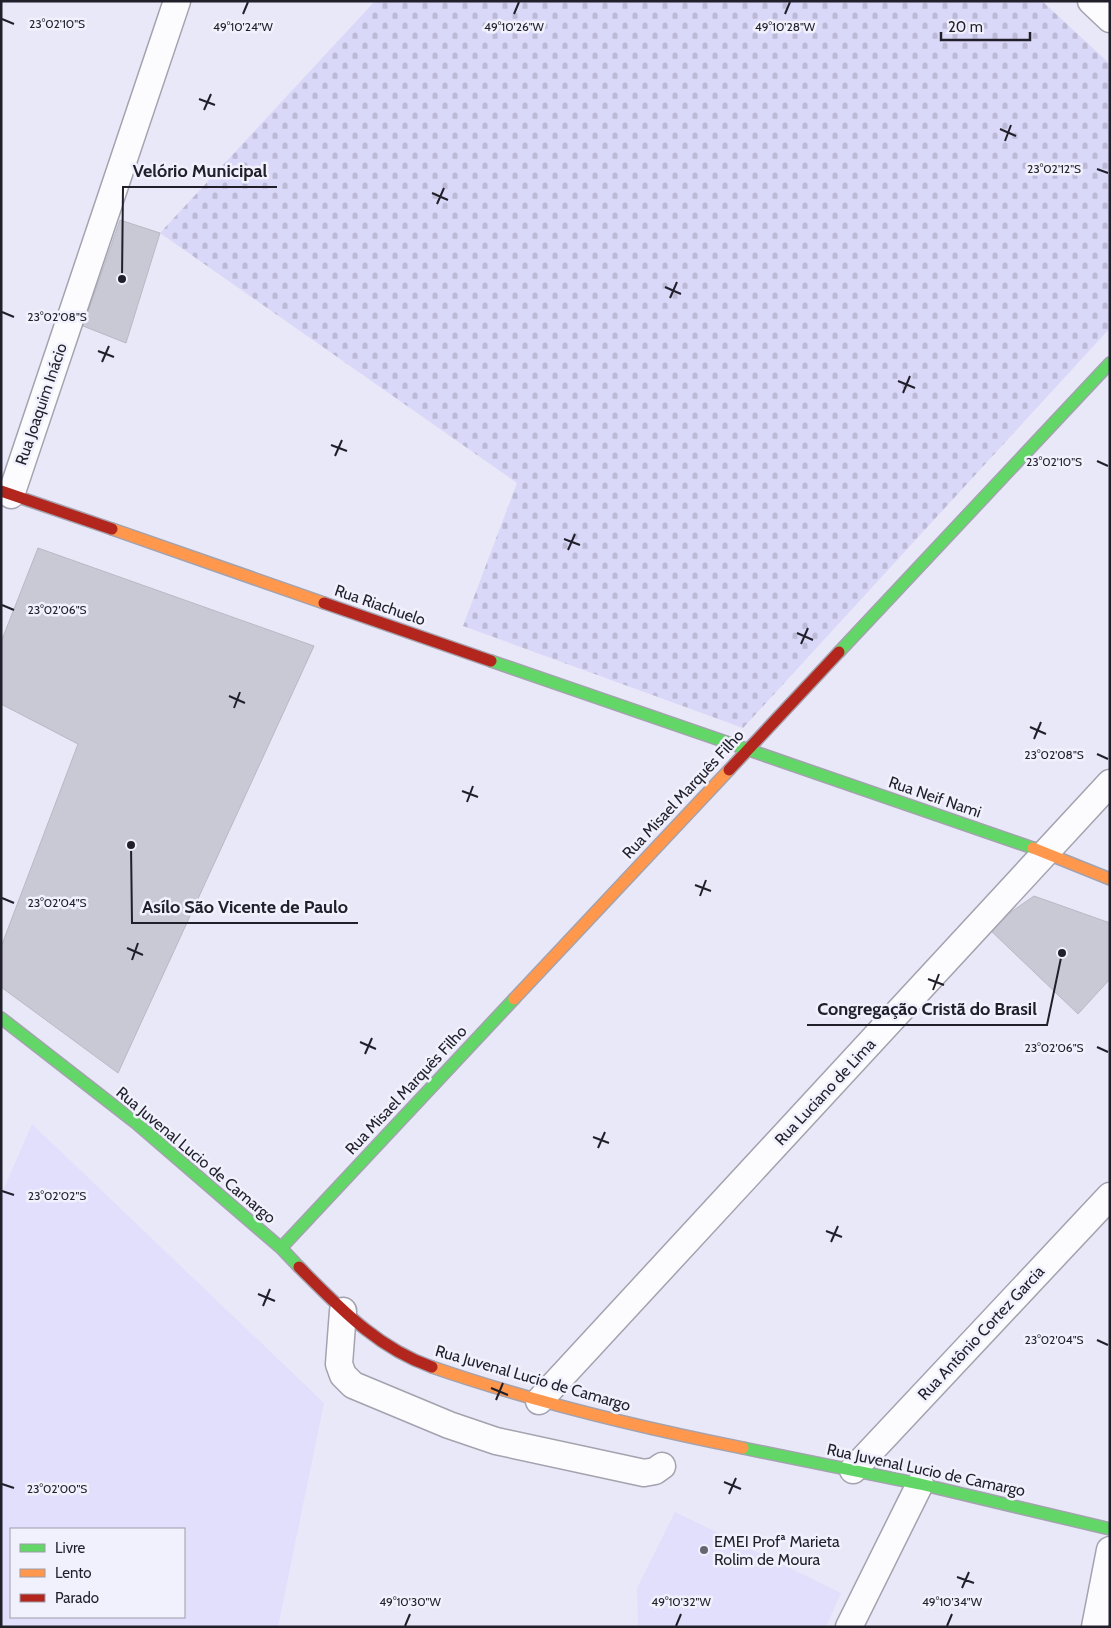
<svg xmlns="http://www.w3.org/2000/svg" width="1111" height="1628" font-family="Cabin,sans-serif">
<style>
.built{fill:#e1dffb;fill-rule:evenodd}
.cemetery{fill:url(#cemetery-stones)}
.building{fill:#c9c9d5;stroke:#b9b9c5}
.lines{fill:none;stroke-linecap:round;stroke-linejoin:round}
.street-casing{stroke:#a3a2ae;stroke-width:29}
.fast-casing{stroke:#a3a2ae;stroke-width:14}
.slow-casing{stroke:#a3a2ae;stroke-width:14}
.jam-casing{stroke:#a3a2ae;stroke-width:14}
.street{stroke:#fcfcfe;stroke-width:26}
.fast{stroke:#63d668;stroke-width:11}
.slow{stroke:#ff974d;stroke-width:11}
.jam{stroke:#b3261e;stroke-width:11}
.ticks{fill:none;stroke:#201f2a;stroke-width:2}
.poi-dot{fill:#666572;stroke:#f1f1fd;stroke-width:2}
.labels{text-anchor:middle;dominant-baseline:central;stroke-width:5;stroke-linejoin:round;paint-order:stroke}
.street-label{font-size:16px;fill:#201f2a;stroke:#f1f1fd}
.poi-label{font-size:16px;fill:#201f2a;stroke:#f1f1fd;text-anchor:start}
.ticks-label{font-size:12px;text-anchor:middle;fill:#201f2a;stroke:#f1f1fd;stroke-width:5;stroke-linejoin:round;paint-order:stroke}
.leader{fill:none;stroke:#201f2a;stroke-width:2}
.callout-dot{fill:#201f2a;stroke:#f1f1fd;stroke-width:2}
.callout-label{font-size:18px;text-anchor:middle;font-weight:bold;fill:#201f2a;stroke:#f1f1fd;stroke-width:5;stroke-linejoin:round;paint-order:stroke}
</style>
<defs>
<pattern id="cemetery-stones" width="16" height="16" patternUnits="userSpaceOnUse" patternTransform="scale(1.25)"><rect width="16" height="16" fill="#dad8f8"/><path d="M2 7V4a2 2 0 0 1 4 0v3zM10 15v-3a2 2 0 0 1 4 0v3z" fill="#bbb9d5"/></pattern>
</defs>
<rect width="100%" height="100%" fill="#e9e8f8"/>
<!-- built -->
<path class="built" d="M32,1124l292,279 -46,224h-277v-432zM11,1529h173v88h-173z
M675,1512l166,81 -15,34h-188l-1,-39z"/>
<!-- cemetery -->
<path class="cemetery" d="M375,1h667l68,63v264l-367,400 -280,-102 54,-143 -357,-250z"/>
<!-- building -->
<path class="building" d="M120,220l40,13 -34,110 -43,-17z
M38,548l276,98 -196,427 -117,-86v-40l77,-203 -77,-40v-62z
M1034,896l76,27v56l-32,35 -90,-86z"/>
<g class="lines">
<!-- street casing -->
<g class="street-casing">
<path id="street" d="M1091,1l19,18
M11,495l166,-494
M343,1311l-4,53 4,11 10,10 96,40 47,16 148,32 11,-2 7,-5
M539,1401l571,-618
M853,1470l257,-274
M849,1627l71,-143
M1095,1627l15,-77"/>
</g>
<!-- fast casing -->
<g class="fast-casing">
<path id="fast" d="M839,652l271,-289
M491,661l542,187
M1,1018l135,105 145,125 18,19
M281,1248l233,-249
M743,1448l177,36 190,45"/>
</g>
<!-- slow casing -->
<g class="slow-casing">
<path id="slow" d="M112,529l212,74
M1033,848l77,31
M514,999l215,-229
M432,1367c101,35 206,60 311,81"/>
</g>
<!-- jam casing -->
<g class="jam-casing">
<path id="jam" d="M1,491l111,38
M324,603l167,58
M729,770l110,-118
M299,1267c40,40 78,81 133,100"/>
</g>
<!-- street -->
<use href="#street" class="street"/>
<!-- fast -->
<use href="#fast" class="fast"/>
<!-- slow -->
<use href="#slow" class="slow"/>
<!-- jam -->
<use href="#jam" class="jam"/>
</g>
<!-- ticks -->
<path class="ticks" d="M243,14l5,-12M514,14l5,-12M785,14l5,-12M2,19l12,5M199,99l16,6M204,110l7,-16M1000,129l16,7M1005,141l6,-16M1097,169l11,4M432,193l16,7M437,204l7,-16M665,287l16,7M670,298l7,-16M2,312l12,5M98,351l16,6M102,362l7,-16M898,381l17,7M903,393l7,-17M331,445l16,6M335,456l7,-16M1097,461l11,5M564,539l16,6M568,550l7,-16M2,605l12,5M797,633l16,7M801,644l7,-16M229,696l16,7M234,708l6,-16M1030,727l16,7M1034,739l7,-17M1097,754l11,5M462,791l16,6M467,802l6,-16M695,885l16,6M700,896l6,-16M2,898l12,5M127,948l16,7M132,960l6,-17M928,979l16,6M933,990l6,-16M360,1042l16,7M1097,1047l11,5M365,1054l7,-16M593,1137l16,6M598,1148l7,-16M2,1191l12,4M826,1231l16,6M831,1242l7,-16M258,1294l17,7M263,1306l7,-17M1097,1340l11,5M491,1388l17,7M496,1400l7,-17M724,1482l17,7M2,1484l12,4M729,1494l7,-16M957,1577l17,6M962,1588l7,-16M405,1626l5,-12M676,1626l5,-12M947,1626l5,-12"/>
<!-- markers -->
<circle class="poi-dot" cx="704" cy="1550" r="5"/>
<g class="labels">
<!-- street labels -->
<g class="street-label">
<text transform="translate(41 404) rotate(-71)">Rua Joaquim Inácio</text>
<text transform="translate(380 605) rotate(19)">Rua Riachuelo</text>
<text transform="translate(683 794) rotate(-47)">Rua Misael Marquês Filho</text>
<text transform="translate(935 797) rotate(19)">Rua Neif Nami</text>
<text transform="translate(406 1090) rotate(-47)">Rua Misael Marquês Filho</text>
<text transform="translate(825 1092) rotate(-47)">Rua Luciano de Lima</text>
<text transform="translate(196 1155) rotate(40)">Rua Juvenal Lucio de Camargo</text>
<text transform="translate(981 1333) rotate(-47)">Rua Antônio Cortez Garcia</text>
<text transform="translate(533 1378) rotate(16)">Rua Juvenal Lucio de Camargo</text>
<text transform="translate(926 1470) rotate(12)">Rua Juvenal Lucio de Camargo</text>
</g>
<!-- poi labels -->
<g class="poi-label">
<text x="714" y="1541">EMEI Profª Marieta<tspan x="714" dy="18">Rolim de Moura</tspan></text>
</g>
</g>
<g class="ticks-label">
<text x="57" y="28">23°02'10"S</text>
<text x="243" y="31">49°10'24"W</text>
<text x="514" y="31">49°10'26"W</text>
<text x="785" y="31">49°10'28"W</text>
<text x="1054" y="173">23°02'12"S</text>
<text x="57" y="321">23°02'08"S</text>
<text x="1054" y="466">23°02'10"S</text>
<text x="57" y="614">23°02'06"S</text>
<text x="1054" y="759">23°02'08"S</text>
<text x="57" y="907">23°02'04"S</text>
<text x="1054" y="1052">23°02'06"S</text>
<text x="57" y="1200">23°02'02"S</text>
<text x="1054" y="1344">23°02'04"S</text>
<text x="57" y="1493">23°02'00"S</text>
<text x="410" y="1606">49°10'30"W</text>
<text x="681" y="1606">49°10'32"W</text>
<text x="952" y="1606">49°10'34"W</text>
</g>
<!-- callouts -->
<path class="leader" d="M122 279L123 187H277M131 845L132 923H358M1062 953L1047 1025H807"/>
<g class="callout-dot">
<circle cx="122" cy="279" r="5"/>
<circle cx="131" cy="845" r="5"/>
<circle cx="1062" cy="953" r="5"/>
</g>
<g class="callout-label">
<text x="200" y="177">Velório Municipal</text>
<text x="245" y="913">Asílo São Vicente de Paulo</text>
<text x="927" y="1015">Congregação Cristã do Brasil</text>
</g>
<!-- border -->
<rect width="1111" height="1628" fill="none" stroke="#201f2a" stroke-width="5"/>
<!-- legend -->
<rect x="10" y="1528" width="175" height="90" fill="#f1f1fd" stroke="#9d9da9"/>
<rect x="20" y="1544" width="25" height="8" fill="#63d668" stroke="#9d9da9"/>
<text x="55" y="1553" font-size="15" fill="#201f2a">Livre</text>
<rect x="20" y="1569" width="25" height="8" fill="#ff974d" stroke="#9d9da9"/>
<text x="55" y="1578" font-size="15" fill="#201f2a">Lento</text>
<rect x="20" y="1594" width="25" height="8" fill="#b3261e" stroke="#9d9da9"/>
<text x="55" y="1603" font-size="15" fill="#201f2a">Parado</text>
<!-- scale -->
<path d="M941 32v8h89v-8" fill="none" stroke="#201f2a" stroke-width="2.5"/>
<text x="948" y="32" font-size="15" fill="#201f2a" stroke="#f1f1fd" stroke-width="4" paint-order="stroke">20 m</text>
</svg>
